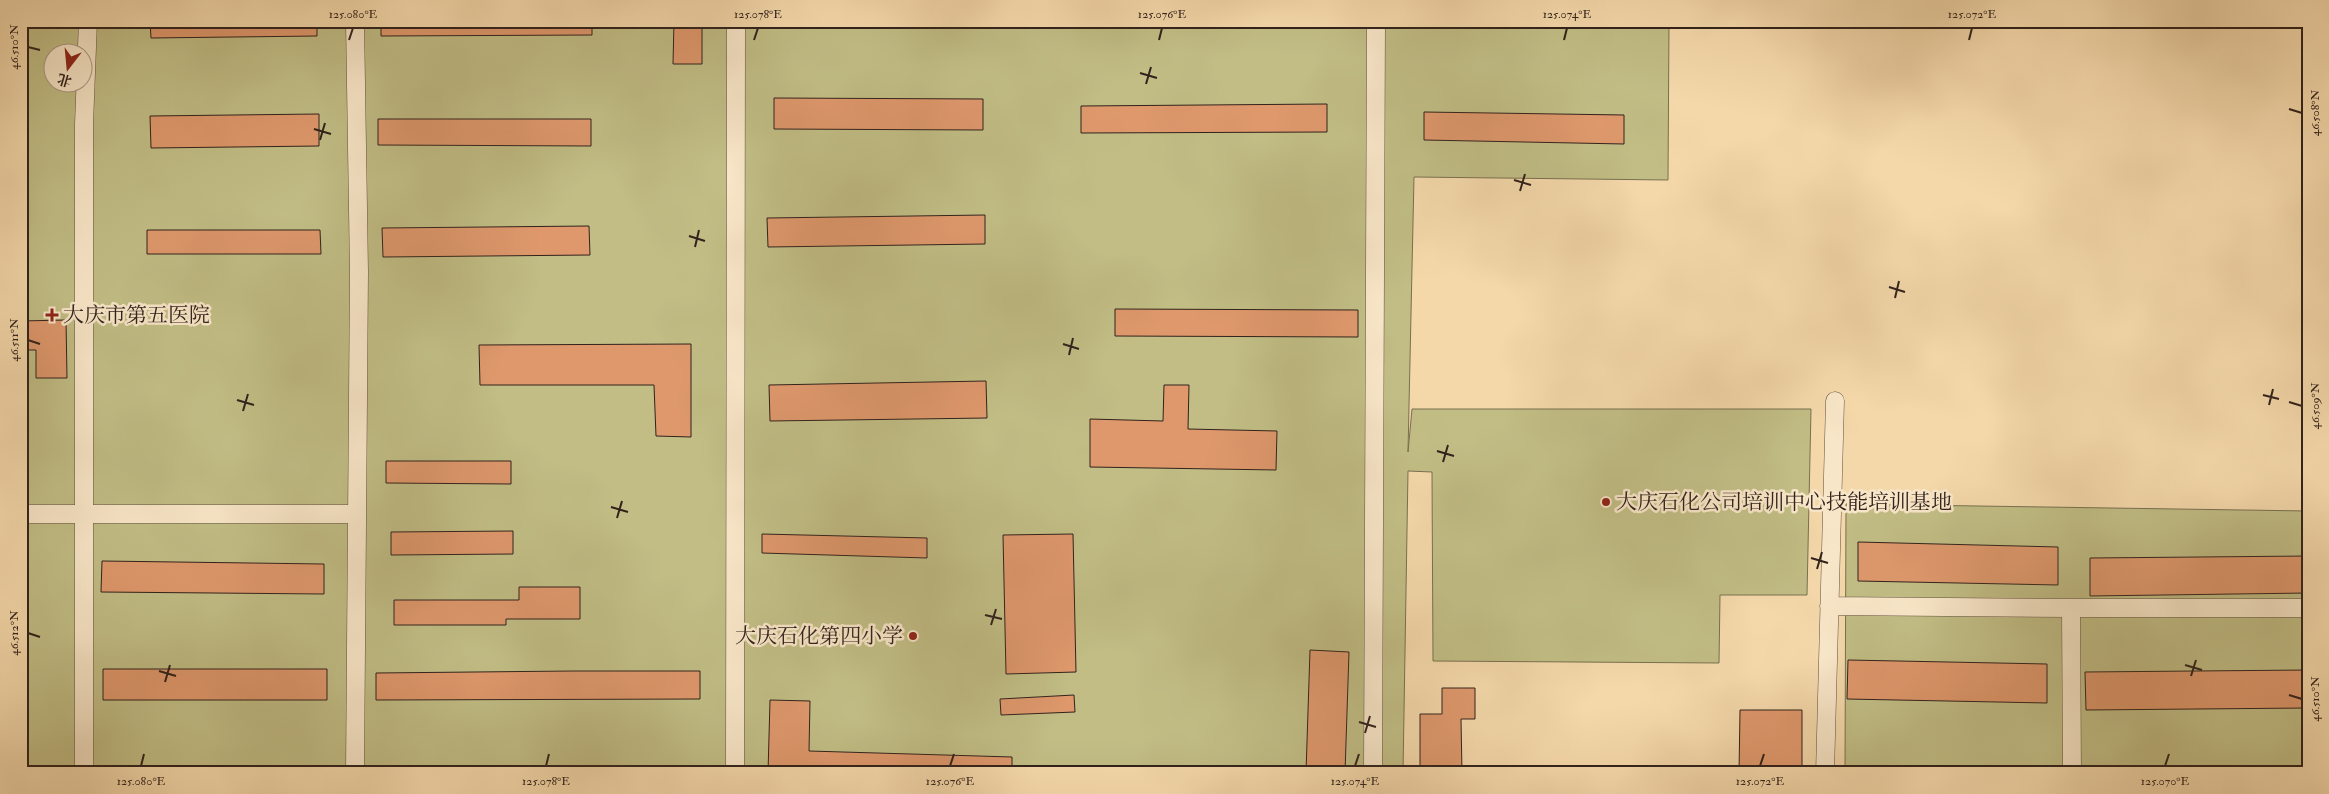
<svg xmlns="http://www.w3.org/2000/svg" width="2329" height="794" font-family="'IM FELL Double Pica','Noto Serif SC',serif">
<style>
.green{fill:#c1bd85;stroke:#797050;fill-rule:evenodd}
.building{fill:#de986c;stroke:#31221c}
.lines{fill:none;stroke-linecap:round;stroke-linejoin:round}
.minor-casing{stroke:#625040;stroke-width:19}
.minor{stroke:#f8e6c8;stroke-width:18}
.ticks{fill:none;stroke:#31221c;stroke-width:2}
.poi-dot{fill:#8f2418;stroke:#f8e6c8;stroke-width:2}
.labels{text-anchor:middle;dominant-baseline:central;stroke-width:5;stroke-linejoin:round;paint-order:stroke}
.poi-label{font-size:21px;fill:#31221c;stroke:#f8e6c8;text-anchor:start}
.neatline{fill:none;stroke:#31221c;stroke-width:2}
.ticks-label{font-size:12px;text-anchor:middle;fill:#31221c}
</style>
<rect width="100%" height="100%" fill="#f4d8aa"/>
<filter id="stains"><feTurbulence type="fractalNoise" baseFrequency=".004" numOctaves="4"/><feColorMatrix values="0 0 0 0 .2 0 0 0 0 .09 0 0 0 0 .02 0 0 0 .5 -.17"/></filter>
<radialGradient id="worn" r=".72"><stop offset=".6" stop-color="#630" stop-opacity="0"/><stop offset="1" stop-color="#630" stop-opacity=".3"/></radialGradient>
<!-- green -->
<path class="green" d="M21,21h1648l-1,159 -254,-3 -6,275 4,-43h399l-4,186h-87l-1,68 -286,-2 -1,-189 -24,-1 -5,302h-1382zM52,52h30v30h-30z
M1846,504l462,7v262h-463z"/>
<!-- building -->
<path class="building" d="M150,21h167v15l-166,2z
M381,21h211v14l-211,1z
M674,21h28v43h-29z
M774,98l209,1v31l-209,-1z
M1327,104v28l-246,1v-27z
M1424,112l200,3v29l-200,-4z
M319,114v32l-168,2 -1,-32z
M378,119h213v27l-213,-1z
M985,215v29l-217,3 -1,-29z
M589,226l1,29 -207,2 -1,-29z
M147,230h173l1,24h-174z
M1115,309l243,1v27l-243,-1z
M66,320l1,58h-31v-28h-15v-29z
M691,344v93l-35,-1 -2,-51h-174l-1,-40z
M986,381l1,37 -217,3 -1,-36z
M1164,385h25l-1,44 89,2 -1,39 -186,-3v-48l73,2z
M386,461h125v23l-125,-1z
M513,531v23l-122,1v-23z
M762,534l165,4v20l-165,-5z
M1073,534l3,138 -70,2 -3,-139z
M1858,542l200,5v38l-200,-4z
M2308,556v37l-218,3v-38z
M102,561l222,3v30l-223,-2z
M519,587h61v32h-74v6h-112v-25h125z
M1310,650l39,2 -4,121h-39z
M1848,660l199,4v39l-200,-4z
M103,669h224v31h-224z
M2308,670v38l-222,2 -1,-38z
M573,671h127v28l-324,1v-27z
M1442,688h33v31h-14l1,54h-42v-59h22z
M1074,695l1,17 -74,3 -1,-16z
M770,700l40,1 -1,50 203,6v16h-244z
M1740,710h62v63h-63z"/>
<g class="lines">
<!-- minor casing -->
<g class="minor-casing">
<path id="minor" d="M355,21l4,251 -4,501
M21,514h336
M1829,606l242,2 1,165
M2071,608h237
M84,773v-649l4,-103
M735,773l1,-752
M1373,773l3,-752
M1825,773l10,-372"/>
</g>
<!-- minor -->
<use href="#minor" class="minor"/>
</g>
<!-- ticks -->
<path class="ticks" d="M349,40l4,-12M754,40l4,-12M1159,40l3,-12M1564,40l3,-12M1969,40l3,-12M28,47l12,3M1140,73l17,5M1146,84l5,-17M2289,109l13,4M314,129l17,5M320,140l5,-17M1514,180l17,5M1520,191l5,-17M689,236l16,5M695,247l4,-17M1889,287l16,5M1895,298l4,-17M28,340l12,4M1063,344l16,5M1069,355l4,-17M2263,395l16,4M237,400l17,5M2289,402l13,4M2269,405l4,-16M243,411l5,-17M1437,451l17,5M1443,462l5,-17M611,507l17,5M617,518l5,-17M1811,558l17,5M1817,569l5,-17M985,615l17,4M991,625l5,-16M28,633l12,4M2185,665l17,5M159,671l17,5M2191,676l5,-16M165,682l5,-17M2289,695l13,4M1359,722l17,5M1365,733l5,-17M141,766l3,-12M546,766l3,-12M950,766l4,-12M1355,766l4,-12M1760,766l4,-12M2165,766l4,-12"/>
<!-- markers -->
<g class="poi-dot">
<path d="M49.5 307.5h5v5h5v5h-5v5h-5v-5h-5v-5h5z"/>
<circle cx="1606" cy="502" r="5"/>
<circle cx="913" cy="636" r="5"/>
</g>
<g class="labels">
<!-- poi labels -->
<g class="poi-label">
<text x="63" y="315">大庆市第五医院</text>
<text x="1616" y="502">大庆石化公司培训中心技能培训基地</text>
<text x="903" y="636" text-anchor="end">大庆石化第四小学</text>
</g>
</g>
<!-- margin -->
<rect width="2329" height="794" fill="none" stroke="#f4d8aa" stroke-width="55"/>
<!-- north arrow -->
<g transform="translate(68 68) rotate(196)"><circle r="24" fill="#f8e6c8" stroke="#a89883"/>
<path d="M0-4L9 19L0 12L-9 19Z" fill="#8f2418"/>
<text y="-8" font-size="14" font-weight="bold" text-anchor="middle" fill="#31221c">北</text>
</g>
<rect x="28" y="28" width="2274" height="738" class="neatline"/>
<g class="ticks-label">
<text x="353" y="18">125.080°E</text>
<text x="758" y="18">125.078°E</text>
<text x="1162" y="18">125.076°E</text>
<text x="1567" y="18">125.074°E</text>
<text x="1972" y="18">125.072°E</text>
<text transform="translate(14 47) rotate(-90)" y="4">46.510°N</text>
<text transform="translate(2315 113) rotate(-90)" y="4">46.508°N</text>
<text transform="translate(14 340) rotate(-90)" y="4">46.511°N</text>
<text transform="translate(2315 406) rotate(-90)" y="4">46.509°N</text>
<text transform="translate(14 633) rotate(-90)" y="4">46.512°N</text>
<text transform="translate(2315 699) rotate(-90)" y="4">46.510°N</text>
<text x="141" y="785">125.080°E</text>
<text x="546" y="785">125.078°E</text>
<text x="950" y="785">125.076°E</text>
<text x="1355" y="785">125.074°E</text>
<text x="1760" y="785">125.072°E</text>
<text x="2165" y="785">125.070°E</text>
</g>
<rect width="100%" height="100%" filter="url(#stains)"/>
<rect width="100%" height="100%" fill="url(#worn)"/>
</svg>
